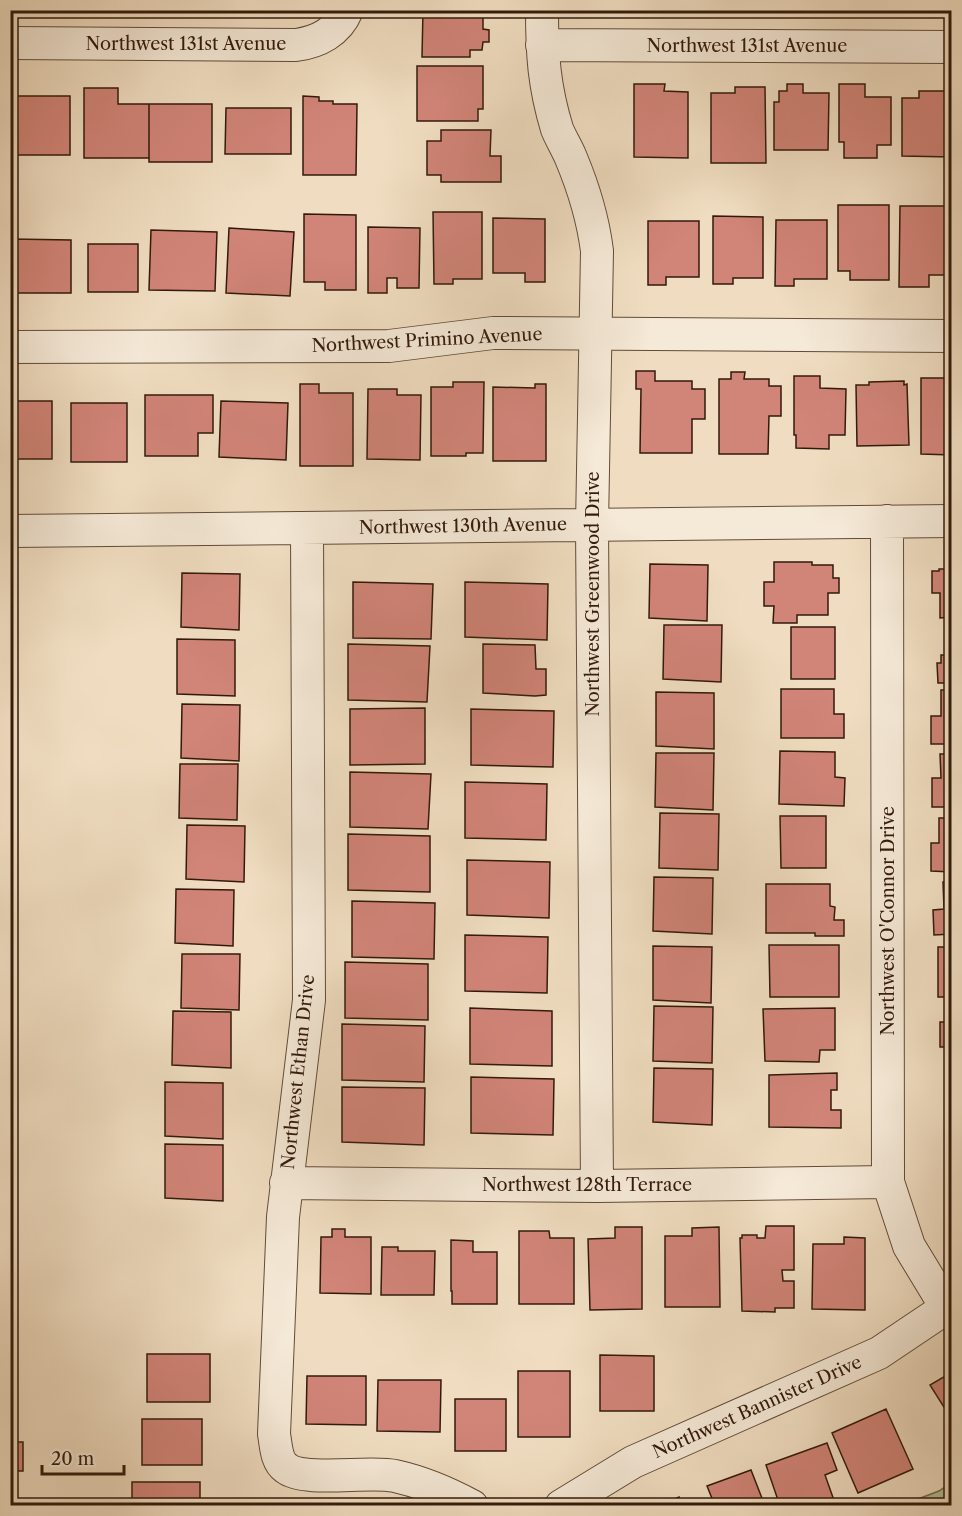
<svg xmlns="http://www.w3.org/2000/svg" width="962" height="1516" font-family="'Libre Caslon Text',serif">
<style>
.green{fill:#b5c297;stroke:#746e51;stroke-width:1.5}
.building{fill:#d18478;stroke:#321a0b;stroke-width:1.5}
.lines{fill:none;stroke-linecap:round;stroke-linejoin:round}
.minor-casing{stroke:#624b38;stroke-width:34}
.minor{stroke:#f5e9d7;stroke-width:32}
.labels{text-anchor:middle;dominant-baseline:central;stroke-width:4.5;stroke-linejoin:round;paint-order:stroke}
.street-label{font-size:18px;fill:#321a0b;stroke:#f5e9d7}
</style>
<rect width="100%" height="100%" fill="#f0ddc1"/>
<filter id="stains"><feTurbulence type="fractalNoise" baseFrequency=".00333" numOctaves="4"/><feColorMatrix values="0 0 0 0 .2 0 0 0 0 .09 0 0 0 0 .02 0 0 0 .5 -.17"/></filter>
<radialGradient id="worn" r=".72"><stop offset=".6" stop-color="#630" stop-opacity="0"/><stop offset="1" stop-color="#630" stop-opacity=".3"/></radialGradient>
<!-- green -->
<path class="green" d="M951,1483v22h-49l37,-14z"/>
<!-- building -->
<path class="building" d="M423,10h60v19l6,1v12h-6l-1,8h-12v7h-48z
M417,66h66v43h-5v12h-61z
M634,84h31l-1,7 24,1v66l-54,-1z
M787,84h16v9h26l-1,57h-54v-48h5v-11h8z
M839,84h26v13h26v48h-14v13h-33v-16h-5z
M735,87h30l1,76h-55v-70h24z
M84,88h34v16h31v54h-65z
M919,91h33v66l-50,-1v-58h17z
M13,96h57v59h-57z
M303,96l16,1v4h14v3h24l-1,71h-53z
M149,104h63v58h-63z
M226,108h65v46h-66z
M441,130h50l-1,26h11v26h-60v-7h-14v-34h14z
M838,205h51v75h-39v-9h-12z
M900,206h52v69h-23v12h-30z
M433,212h49v67h-29v5h-19z
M304,214l52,1v75h-31v-8h-21z
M713,216l50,1v61h-30v6h-20z
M493,218l52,1v63h-20v-9h-32z
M776,220h51v59h-33v7h-19z
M648,221h51v56h-33v8h-18z
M368,227l52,1 -1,60h-22v-10h-10v15h-19z
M229,228l65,4 -4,64 -64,-3z
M151,230l66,2 -2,59 -66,-1z
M12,239l59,1v53h-59z
M88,244h50v48h-50z
M636,371h19v10h37v8h13v30h-13v34h-52l1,-64h-5z
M731,372h14l-1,7h25v7h12v30h-12l-1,38h-49v-75h12z
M794,376h26v12l26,1 -1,46h-16v14l-33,-1v-13h-2z
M921,378h26v14h5v63l-31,-1z
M904,381v4l3,-1 2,61 -52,1 -1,-61h13v-3z
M453,382h31l-1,71h-17v3h-35v-69h22z
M300,384h19v9h34v73h-53z
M535,384h11v77h-53v-74l42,1z
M368,389h29v6h24l-1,65 -53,-1z
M145,395h68v38h-15v23h-53z
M10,401h42v58h-42z
M221,401l67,2 -2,57 -67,-3z
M71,403h56v59h-56z
M774,562h38v3h21v13h6v15h-11v22h-31v8h-24l1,-17h-10v-24h10z
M650,564l58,1 -1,56 -58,-3z
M939,569h13v48l-12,1v-25h-8v-22h7z
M182,573l58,1 -1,56 -58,-3z
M353,582l80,2 -2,55 -78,-1z
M465,582l83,2 -1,56 -82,-3z
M664,625h58l-1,57 -58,-3z
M791,627h44v52h-44z
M945,627h7v56h-14l-1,-20h4v-8h5z
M177,639l58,1v56l-58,-2z
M348,644l82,2 -3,56 -79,-2z
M483,644l52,1 1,24h10v26l-11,1 -52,-3z
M781,689h53v25h10v24h-63z
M941,690h11v54h-21v-28h10z
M656,692l58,1v56l-58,-3z
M182,704l58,1 -1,56 -58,-3z
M425,708v56l-75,1v-56z
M471,709l83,2 -1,56 -82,-2z
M780,751l55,1v25l10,1 -1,28 -65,-2z
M656,753h58l-1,57 -58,-3z
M940,754h12v53h-20v-29h9z
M180,764h58l-1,56 -58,-2z
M350,772l81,2 -3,55 -78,-2z
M465,782l82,2 -1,56 -81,-2z
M660,813l59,1 -1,56 -59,-2z
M780,816h46v52h-45z
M939,818h13v54l-21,-1v-28h8z
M187,825l58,1 -1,56 -58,-3z
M348,834l82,2v56l-82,-2z
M467,860l83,2 -1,56 -82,-3z
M654,877l59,1 -1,56 -59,-3z
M943,882h9v52l-18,1 -1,-25 11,-1z
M766,884h64v22l5,1 -1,13h10v16h-29v-3h-49z
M176,889l58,1 -1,56 -58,-3z
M352,901l83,2 -1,56 -82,-2z
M465,935l83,2 -1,56 -82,-2z
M769,945h70v52h-69z
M653,946l59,1 -1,56 -58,-3z
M938,947h14v50h-14z
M182,954h58l-1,56 -58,-2z
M345,962l83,2v56l-83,-2z
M654,1006l59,1 -1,56 -59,-2z
M470,1008l82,3v55l-82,-2z
M835,1008v42h-15l-1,12 -54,-1 -2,-52z
M945,1010h7v50h-7v-13h-5v-25h5z
M173,1011l58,1v56l-59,-3z
M342,1024l83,2 -1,56 -82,-2z
M654,1068l59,1 -1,56 -59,-3z
M837,1073v17h-6v20h10v18l-72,-1v-52z
M471,1077l83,2 -1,56 -82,-2z
M165,1082l58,1v56l-58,-3z
M342,1087l83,1 -1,57 -82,-3z
M165,1144l58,1v56l-58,-3z
M766,1226h28v44h-12l1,11h11v27h-19v4l-33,-1 -2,-73h2v-3h15v3h8z
M615,1227h27v82l-52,1 -2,-71 27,-1z
M719,1227l1,80h-55v-71h27v-8z
M332,1229h13v8h26v57l-51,-1 1,-56h11z
M519,1231h30l1,7h24v66h-55z
M844,1237l21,1v72l-53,-1 1,-65h31z
M451,1240l22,1v11h24v52h-45v-13h-1z
M382,1247h16v4h37l-1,44h-53z
M147,1354h63v48h-63z
M600,1355l54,1v55h-54z
M518,1371h52v66h-52z
M952,1372v48l-22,-35z
M307,1376h59v49l-60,-1z
M378,1380h63l-1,52 -63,-1z
M455,1399h51v52h-51z
M886,1409l27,60 -55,24 -26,-60z
M142,1419h60v46h-60z
M10,1442h13v29h-13z
M827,1443l10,27 -12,5 11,31h-56l-14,-41z
M751,1470l14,36h-50l-8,-20z
M132,1482h68v24h-68z
M679,1497l3,9h-24z"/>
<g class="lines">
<!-- minor casing -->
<g class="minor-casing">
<path id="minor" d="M542,10c0,45 2,76 15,119 4,10 10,19 14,29 13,31 22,61 26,93l-5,274 5,661
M10,43l286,2c22,-3 42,-13 51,-35
M542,45l410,2
M10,347l379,-1 104,-13 459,3
M887,521l1,661 21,64 37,61
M307,528l2,472 -26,217 -9,217c2,11 2,27 12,34 19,15 84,2 109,8 27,6 53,17 77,30
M10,531l942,-10
M286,1183l311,3 291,-4
M561,1506l72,-44 246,-109 73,-49"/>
</g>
<!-- minor -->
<use href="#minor" class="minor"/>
</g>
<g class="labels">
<!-- street labels -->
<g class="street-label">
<text x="186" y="44">Northwest 131st Avenue</text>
<text x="747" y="46">Northwest 131st Avenue</text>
<text transform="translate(427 340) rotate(-3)">Northwest Primino Avenue</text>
<text transform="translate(463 526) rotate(-1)">Northwest 130th Avenue</text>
<text transform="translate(593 594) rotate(-90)">Northwest Greenwood Drive</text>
<text transform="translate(888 921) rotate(-90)">Northwest O'Connor Drive</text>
<text transform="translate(298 1072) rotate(-84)">Northwest Ethan Drive</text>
<text x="587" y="1185">Northwest 128th Terrace</text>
<text transform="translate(757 1407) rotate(-24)">Northwest Bannister Drive</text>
</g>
</g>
<!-- margin -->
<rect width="962" height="1516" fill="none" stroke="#f0ddc1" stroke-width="36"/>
<rect x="12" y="12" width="938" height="1492" fill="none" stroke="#321a0b" stroke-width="3"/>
<rect x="18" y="18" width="926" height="1480" fill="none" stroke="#321a0b" stroke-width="1.5"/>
<!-- scale -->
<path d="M42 1465v9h82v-9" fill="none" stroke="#321a0b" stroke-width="3"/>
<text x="51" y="1465" font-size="18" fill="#321a0b" stroke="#f5e9d7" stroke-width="4.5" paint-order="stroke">20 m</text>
<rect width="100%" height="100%" filter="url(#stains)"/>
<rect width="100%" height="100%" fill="url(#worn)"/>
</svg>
